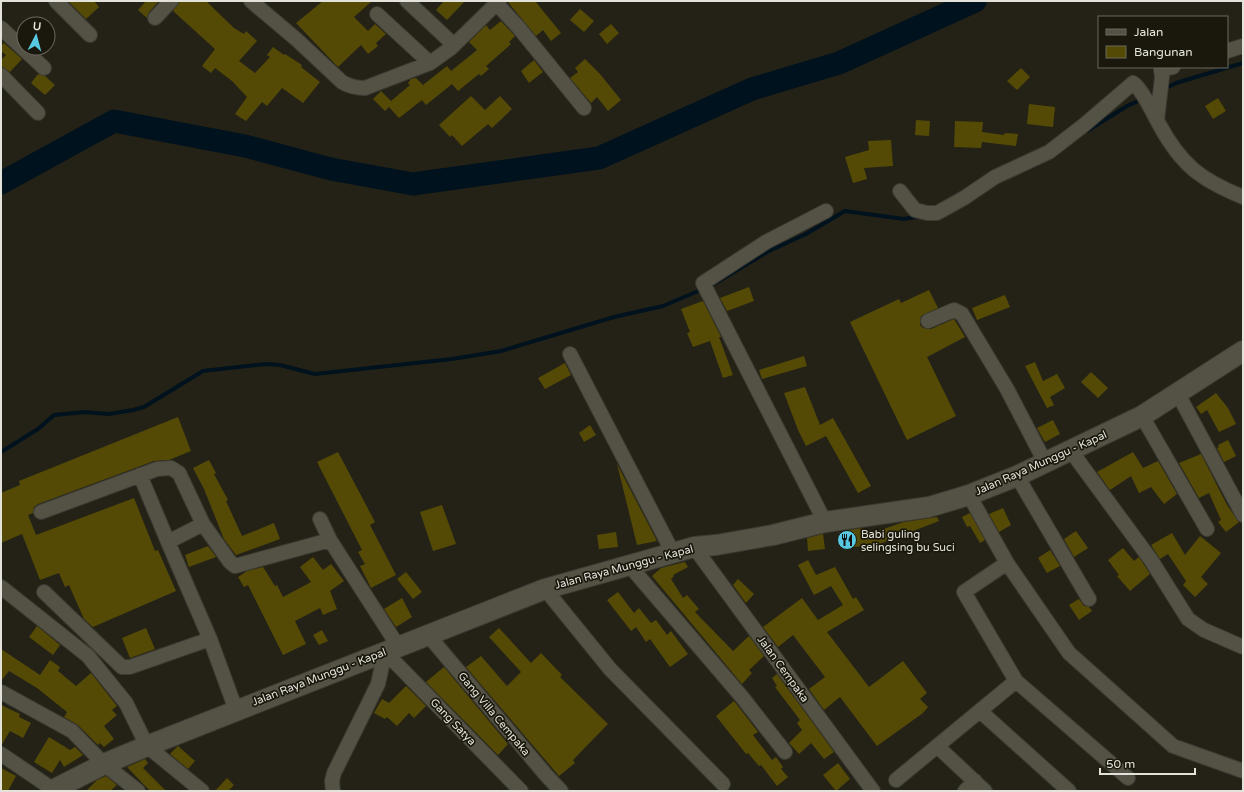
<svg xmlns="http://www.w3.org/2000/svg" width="1244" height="792" font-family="'Varela Round',sans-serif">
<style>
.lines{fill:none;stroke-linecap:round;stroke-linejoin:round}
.stream{stroke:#00121e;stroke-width:4}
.river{stroke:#00121e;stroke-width:23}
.building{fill:#544a06}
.street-casing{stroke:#3c3b33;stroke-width:16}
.secondary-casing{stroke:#3c3b33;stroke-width:22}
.street{stroke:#545245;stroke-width:14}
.secondary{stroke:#545245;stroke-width:20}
.labels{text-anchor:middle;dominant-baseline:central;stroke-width:3.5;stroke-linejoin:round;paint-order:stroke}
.street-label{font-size:11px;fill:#e4e3db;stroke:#1a180d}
.poi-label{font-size:11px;fill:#e4e3db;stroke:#1a180d;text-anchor:start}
</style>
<rect width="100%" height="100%" fill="#242216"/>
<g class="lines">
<!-- stream -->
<path class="stream" d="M1164,89l12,-6 67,-20
M1087,131l40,-25 31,-14
M709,287l58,-35 39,-18 39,-23 59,8 16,-3
M1,452l37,-23 16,-14 31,-3 24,2 24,-4 11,-3 59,-36 63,-7 14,1 35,9 137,-15 49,-8 113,-34 49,-11 40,-17"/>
<!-- river -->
<path class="river" d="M1,183l113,-62 131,25 86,23 82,15 186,-26 153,-69 87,-26 136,-62"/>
</g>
<!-- building -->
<path class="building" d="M68,1h26l5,6 -13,12z
M146,1h13l-10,11 -2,6 -9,-8z
M179,1h27l28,27 10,6 2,-3 11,10 -18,20 16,12 15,-16 -3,-2 6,-8 11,8 1,-1 17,11 -1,2 19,15 -17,21 -21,-15 -15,18 -5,-4 -16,19 -11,-7 12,-17 -15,-16 -17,-13 -4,5 -9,-7 13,-17 -42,-38z
M323,1h49l-18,16 14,14 7,-7 11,10 -10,9 2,3 -10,8 -7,-9 -23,22 -42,-44z
M444,1h21l-18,19 -11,-10z
M507,1h28l26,32 -10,8 -8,-11 -7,6z
M580,9l14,12 -10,11 -14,-12z
M501,21l14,15 -6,6 2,2 -25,22 3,3 -8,7 -2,-2 -21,17 -6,-7 -26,21 -4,-5 -23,18 -10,-11 -4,4 -12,-12 8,-8 10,10 19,-16 -2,-2 3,-4 5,-1 7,7 24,-19 4,5 26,-21 -8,-8 17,-17 4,5z
M611,24l8,9 -12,11 -8,-10z
M4,43l18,16 -12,13 -9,-6v-6l5,-5 -5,-4v-5z
M585,59l15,15 21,26 -13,11 -11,-14 -6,6 -21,-25 8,-6 -3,-4z
M534,60l9,12 -14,11 -8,-12z
M1021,68l9,9 -13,13 -10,-9z
M38,74l7,2 10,9 -10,10 -14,-12z
M471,96l14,14 15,-14 12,13 -20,19 -4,-4 -26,22 -10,-11 -2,2 -11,-12z
M1218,98l8,13 -13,8 -8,-13z
M1029,104l26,3 -2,20 -26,-3z
M916,120l14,1 -1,15 -14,-1z
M955,121l28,1 -1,10 22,3 1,-2 13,1 -2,12 -34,-4 -1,6 -27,-1z
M891,140l2,26 -29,2 3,11 -14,4 -8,-26 24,-7 -1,-9z
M749,287l5,14 -27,10 -7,-13z
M929,290l9,18 -17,8 -1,9 3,3 8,1 23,-10 11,18 -38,20 29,59 -49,24 -57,-118 49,-23 2,4z
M1005,295l5,12 -33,13 -5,-12z
M703,301l18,36h-2l14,38 -10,3 -13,-37 -17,6 -6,-14 3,-1 -9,-23z
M804,356l3,10 -45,13 -3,-9z
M1035,362l8,19 14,-7 8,14 -15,9 4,8 -7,3 -22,-42z
M565,363l6,12 -26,14 -7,-11z
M1091,372l17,16 -10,10 -17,-16z
M805,387l15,38 13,-7 38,68 -13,7 -32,-57 -20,10 -8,-16 -14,-37z
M1216,393l12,15 8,16 -17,8 -12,-22 -6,4 -5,-7z
M178,417l13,34 -22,9 -15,1 -116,43 -4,3 -1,6 -5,2 8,20 98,-37 21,53 3,-1 18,41 -83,36 -9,-8 -15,-34 -4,2 -6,-14 -19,7 -18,-46 -21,9v-50l19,-8 -1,-4z
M1053,420l7,14 -15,8 -8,-14z
M590,425l6,10 -12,7 -5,-9z
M1228,440l8,16 -12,6 -7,-14 2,-1 -1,-2z
M338,452l37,70 -5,3 26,50 -25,13 -11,-22 5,-2 -7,-12 4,-2 -45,-88z
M1133,452l10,16 15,-7 19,33 -13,10 -13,-17 -12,6 -8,-17 -21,14 -13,-18z
M1201,454l26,51 12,17 -13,10 -8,-10 3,-2 -12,-27 -10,5 -20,-35z
M209,460l7,13 -2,1 14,26 -2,1 16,35 32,-13 6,16 -44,16 -12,-16 -20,-50 -11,-21z
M617,464l40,77 -20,4z
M442,505l14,39 -23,7 -13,-39z
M1003,508l8,17 -12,7 -10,-18z
M970,513l15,27 -5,3 -10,-17 -3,1 -5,-10z
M937,517l2,4 -62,24 -36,3 -1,-3 12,-4h-6l-4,-10 21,-3 3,7 38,-13z
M1076,531l12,17 -14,9 -10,-18z
M616,532l2,15 -19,2 -2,-14z
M1172,533l13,22 15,-19 21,17 -20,24 7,7 -13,13 -12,-12 3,-4 -18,-27 -8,5 -9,-14z
M823,534l2,15 -17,2 -1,-13z
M208,546l8,11 -27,10 -4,-12z
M1123,548l11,13 5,-4 11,17 -20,17 -13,-15 2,-1 -11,-15z
M1050,550l10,16 -13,7 -9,-15z
M313,557l10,13 8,-6 13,17 -14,10 7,18 -14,6 -3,-7 -25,13 11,23 -23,11 -35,-70 -4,2 -6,-10 9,-6 16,-4 12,19 2,-1 6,12 28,-15 -11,-15z
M808,560l8,15 19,-8 18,32 3,-2 8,13 -37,22 42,55 34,-26 24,32 -7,6 8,8 -5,6 -46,33 -37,-49 -16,13 -15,-21 16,-12 -32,-42 -15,12 -15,-20 39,-29 16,22 25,-15 -12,-19 -17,9 -16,-30z
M685,562l3,5 -15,8 1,1 -3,3 12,19 4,-3 12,14 -4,3 38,39 16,-15 15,20 -15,14 3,3 -10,11 -90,-108 9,-8z
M406,572l16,20 -9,7 -16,-20z
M738,579l16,15 -8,9 -13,-18z
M618,592l16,21 5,-5 12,15 5,-3 11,15 4,-4 17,23 -18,13 -20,-28 -4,3 -10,-15 -5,4 -24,-31z
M402,598l10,19 -16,10 -12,-18z
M1079,599l5,7 5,1 3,4 -13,9 -10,-15z
M37,626l23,19 -7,10 -24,-18z
M146,628l9,21 -25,9 -8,-20z
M499,628l32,35 10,-10 21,22 -2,2 48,47 -35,36 2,3 -16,13 -93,-109 15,-11 26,30 14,-14 -32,-35z
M322,630l6,11 -9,4 -6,-10z
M1,649l39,26 10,-15 10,7 -2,4 18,15 15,-13 26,33 -5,4 5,5 -13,11 10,13 -10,8 -4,-4 -2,2 -20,-20 -14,-8 3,-5 -30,-24 -28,-17 -8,10z
M444,667l64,77 -10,11 -72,-73z
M777,674l57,78 -10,7 -13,-16 -12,11 -10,-11 13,-13 -5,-7 3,-3 -25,-33 2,-1 -5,-8z
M406,686l20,20 -12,12 -5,-5 -12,13 -10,-9 -2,2 -11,-6 8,-14 7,4z
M734,701l24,31 -5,3 19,25 4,-3 7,10 -2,2 7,8 -11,9 -16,-21 -2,1 -11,-13 -2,1 -30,-38z
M1,705l19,9 -1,3 12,6 -8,15 -13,-7 -9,15z
M49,737l21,13 5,-3 8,8 -19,12 -4,-7 -8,13 -18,-11z
M178,746l17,15 -7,8 -18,-15z
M145,759l3,4 -5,5 23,23h-16l-23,-24z
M838,763l12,16 -14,12 -13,-16z
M1,768l15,8 -8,15h-7z
M106,776l11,9 -7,6h-24l11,-11z
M227,778l7,7 -6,6h-13z"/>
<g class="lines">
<!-- street casing -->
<g class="street-casing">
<path id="street" d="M56,1l34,34
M251,1l45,38 46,43c8,5 14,6 23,6l65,-25 21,-15 48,-47
M407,1l47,44
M497,4l22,24 65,80
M377,14l53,49
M155,18l16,-17
M1,28l43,40
M1227,51l16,-5
M1,75l37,38
M1157,120l5,-43 -1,-7 12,-3
M900,191l15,19 12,3h10l27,-15 31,-21 54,-25 35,-27 49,-42c9,6 20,30 26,41 22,41 42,56 84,73
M928,321l26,-11 8,4 45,75 38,73
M570,354l103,199
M1178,394l65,121
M1142,416l65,113
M1071,451l80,109 37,59 16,11 39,17
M140,475l28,67
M1017,476l72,123
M969,495l38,68 62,90 104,93 70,25
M41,512l116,-43 14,-1 8,5 24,51 -35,18 42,97 26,71
M320,519l10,21 68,106
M825,522l-122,-239 63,-41 60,-31
M203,524l27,38 5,4 95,-26
M694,547l179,244
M1007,563l-43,29 52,89 112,97
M629,565l113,132 43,55
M1,587l87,69 38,47 21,43 55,45
M545,589l65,80 113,115
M44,592l78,75h8l80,-28
M428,635l118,140 15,16
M385,652l136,139
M1,692l71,39 32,33 34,27
M980,711l89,80
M937,746l48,45
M1,754l53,36
M896,780l120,-99
M333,791l-1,-10 2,-8 44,-89 7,-32
M965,791l10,-10"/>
</g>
<!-- secondary casing -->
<g class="secondary-casing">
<path id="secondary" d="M51,791l53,-27 43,-18 398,-157 149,-42 22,-2 57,-10 52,-13 104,-15 40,-12 48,-19 125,-60 101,-65"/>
</g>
<!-- street -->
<use href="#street" class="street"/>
<!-- secondary -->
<use href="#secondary" class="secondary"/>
</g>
<!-- icons -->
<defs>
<g id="restaurant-disc" transform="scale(1)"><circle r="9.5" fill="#57c9e2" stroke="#1a180d"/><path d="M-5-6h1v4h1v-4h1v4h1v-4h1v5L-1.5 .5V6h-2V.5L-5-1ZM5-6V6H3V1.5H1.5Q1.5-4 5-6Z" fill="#111"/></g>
</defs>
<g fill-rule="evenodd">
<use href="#restaurant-disc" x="847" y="540"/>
</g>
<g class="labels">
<!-- street labels -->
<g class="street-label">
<text transform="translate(1041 463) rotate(-24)">Jalan Raya Munggu - Kapal</text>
<text transform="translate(624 567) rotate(-15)">Jalan Raya Munggu - Kapal</text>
<text transform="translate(783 669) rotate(54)">Jalan Cempaka</text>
<text transform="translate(319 677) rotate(-21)">Jalan Raya Munggu - Kapal</text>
<text transform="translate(494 714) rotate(50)">Gang Villa Cempaka</text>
<text transform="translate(453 722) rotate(46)">Gang Satya</text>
</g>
<!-- poi labels -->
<g class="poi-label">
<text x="861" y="534">Babi guling<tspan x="861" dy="13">selingsing bu Suci</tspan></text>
</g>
</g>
<!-- border -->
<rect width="1244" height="792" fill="none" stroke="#e4e3db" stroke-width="4"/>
<!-- legend -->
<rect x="1098" y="16" width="130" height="52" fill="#1a180d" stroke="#6b695f"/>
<rect x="1106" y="29" width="20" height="6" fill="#545245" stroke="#6b695f"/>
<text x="1134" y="36" font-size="12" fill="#e4e3db">Jalan</text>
<rect x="1106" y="46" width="20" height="12" fill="#544a06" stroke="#6b695f"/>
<text x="1134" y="56" font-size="12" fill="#e4e3db">Bangunan</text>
<!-- north arrow -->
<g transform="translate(36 36) rotate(6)"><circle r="19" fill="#1a180d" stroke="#6b695f"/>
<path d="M0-3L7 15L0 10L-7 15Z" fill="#57c9e2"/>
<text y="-6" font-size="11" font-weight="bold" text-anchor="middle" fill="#e4e3db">U</text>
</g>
<!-- scale -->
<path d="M1100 768v6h95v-6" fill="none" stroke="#e4e3db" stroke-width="2"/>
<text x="1106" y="768" font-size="12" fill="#e4e3db" stroke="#1a180d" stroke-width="3" paint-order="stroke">50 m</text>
</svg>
